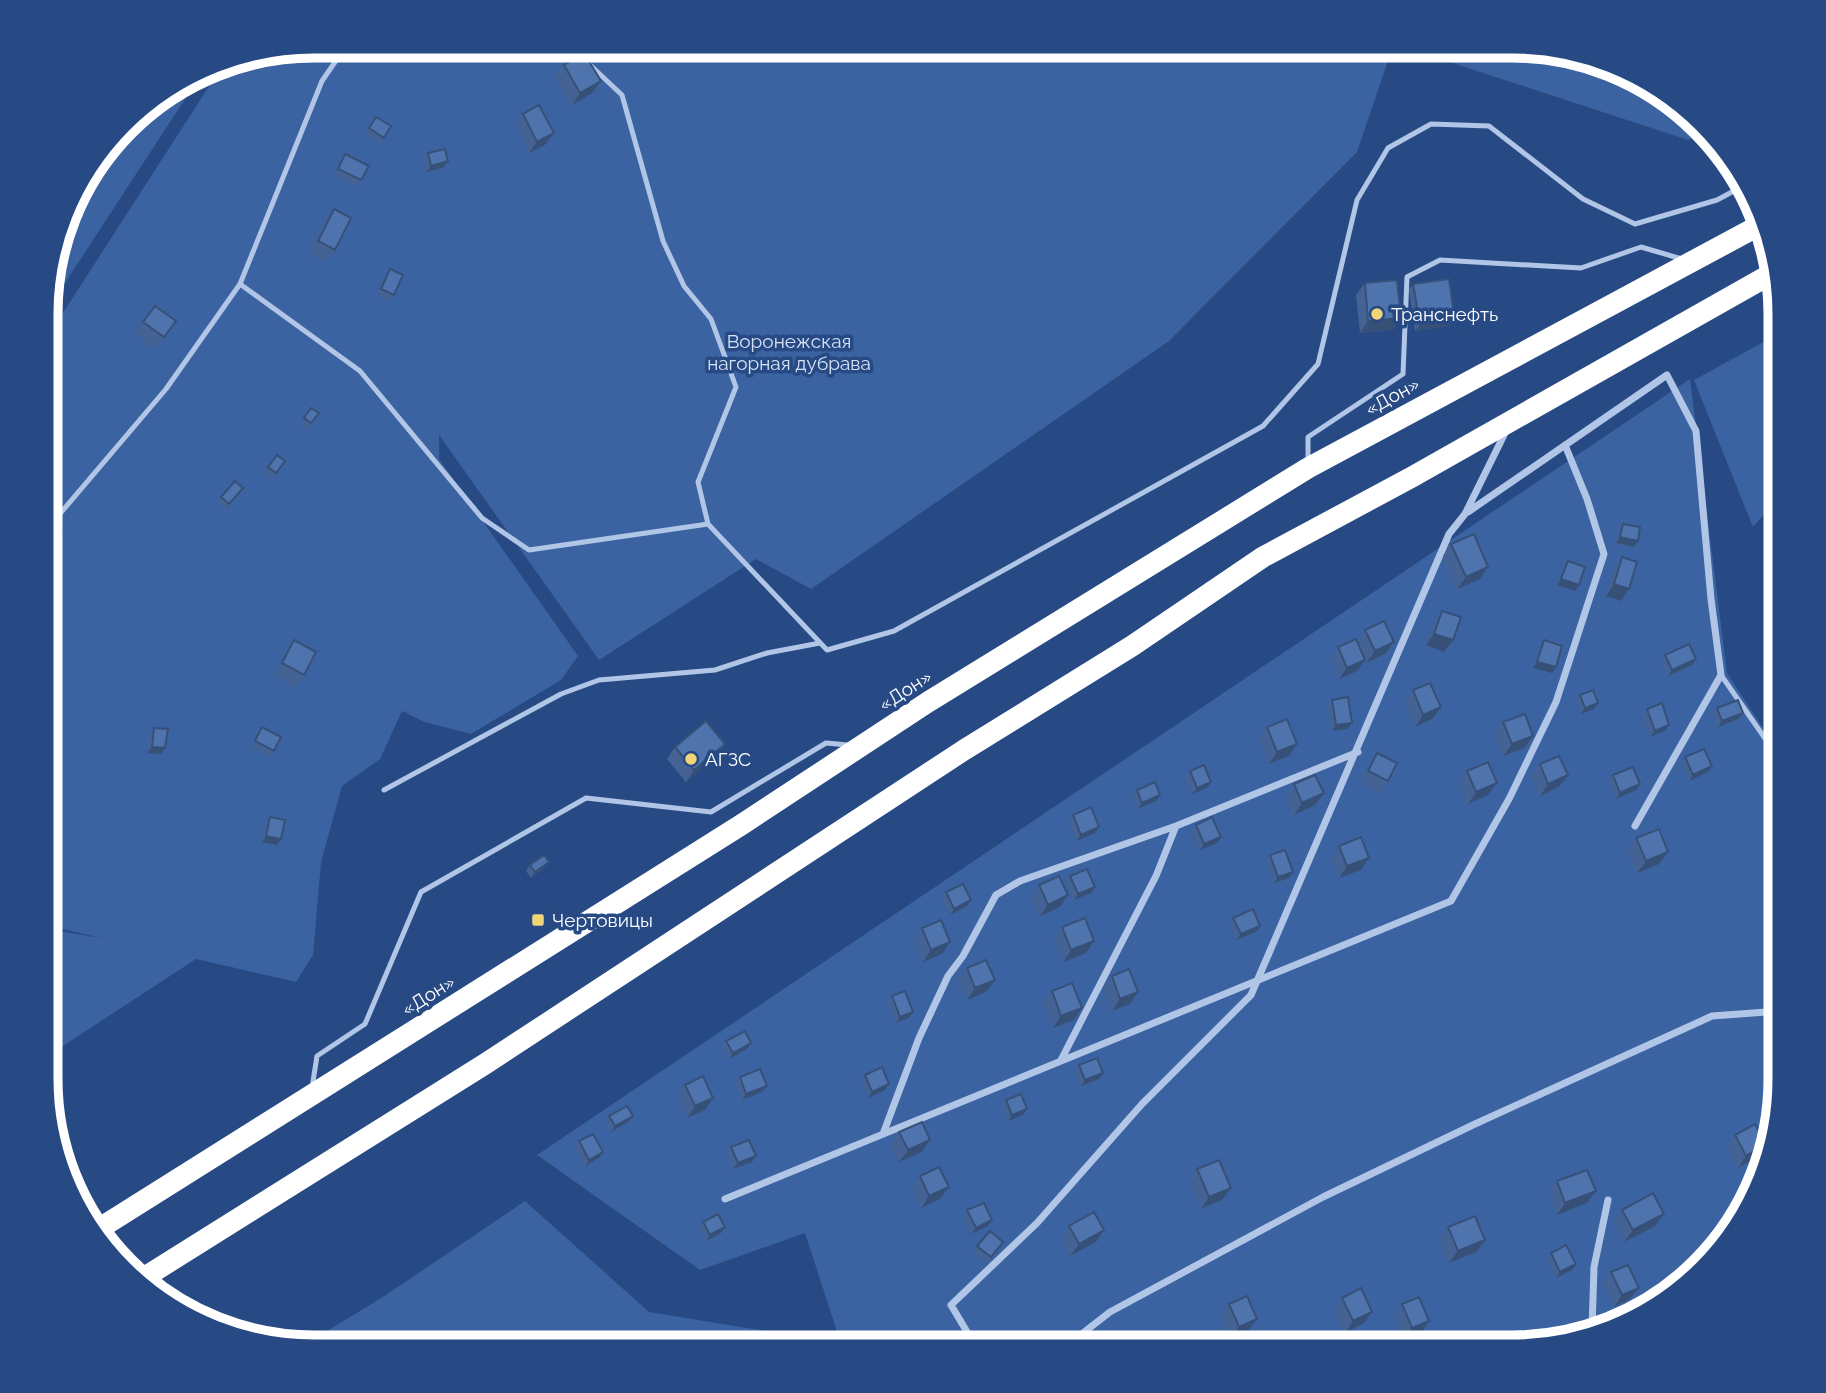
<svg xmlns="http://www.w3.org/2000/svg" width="1826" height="1393" font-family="Raleway,sans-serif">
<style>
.green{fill:#3b63a1}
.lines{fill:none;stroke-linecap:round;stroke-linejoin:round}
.lane{stroke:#b1c6e7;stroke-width:5}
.street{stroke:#b1c6e7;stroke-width:7}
.highway{stroke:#fff;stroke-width:21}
.wall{fill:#446394}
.shaded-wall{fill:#375078}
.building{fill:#4f73ac;stroke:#375078;stroke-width:2}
.poi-dot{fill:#f0d476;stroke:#274a84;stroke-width:2.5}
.labels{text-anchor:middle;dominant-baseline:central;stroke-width:7;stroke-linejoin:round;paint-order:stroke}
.poi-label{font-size:19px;fill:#fff;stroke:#274a84;text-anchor:start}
.park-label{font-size:19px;fill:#d4e2f6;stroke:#274a84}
.street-label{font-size:19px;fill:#fff;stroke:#274a84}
.rim{fill:none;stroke:#fff;stroke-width:9}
</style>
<rect width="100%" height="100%" fill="#274a84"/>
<!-- green -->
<path class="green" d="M313,46h1080l-36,106 -188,189 -358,248 -55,-30 -157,101 -160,-225v24l139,197 -17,24 -90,54 -46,-12 -23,-11 -22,48 -38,27 -21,76 -8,93 -17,27 -100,-23 -150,98v-128l55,9 -55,-13 2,-589 178,-276z
M1401,46h129l85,20 74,46 15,20 -16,8z
M200,76l-152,233v-31l33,-98 56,-68z
M1780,333v163l-27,31 -59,-147z
M1690,379l37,294 53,81v344l-20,85 -46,73 -83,64 -118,27h-671l-37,-114 -105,37 -163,-115z
M525,1201l124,111 178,29 1,6h-527l85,-52z"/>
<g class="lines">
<!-- lane -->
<path class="lane" d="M574,50l48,45 41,146 21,45 27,33 25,68 -38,95 10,42 119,126 67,-19 369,-205 55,-62 39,-164 31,-52 43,-24 58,2 94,73 52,25 82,-24 28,-15
M240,284l120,87 122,147 47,32 179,-26
M1308,463v-26l95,-63 4,-97 33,-17 141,8 60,-21 41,12
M47,529l119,-140 74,-105 82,-203 24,-35
M1721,675l59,85
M384,790l177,-96 38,-14 116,-10 52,-17 53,-10
M312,1088l5,-32 48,-32 56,-132 165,-94 125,14 115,-69 22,2"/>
<!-- street -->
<path class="street" d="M1468,512l199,-137 29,56 15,168 10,76 -86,151
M1061,1060l95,-184 20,-50
M883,1134l36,-96 29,-62 15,-20 33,-61 24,-14 156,-55 182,-74
M725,1199l726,-298 58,-102 47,-97 48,-148 -17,-55 -22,-54
M1592,1329l2,-62 14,-67
M976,1347l-25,-42 86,-82 105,-119 109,-109 198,-461 16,-20 40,-81
M1065,1347l45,-35 213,-115 152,-73 237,-108 68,-5"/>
<!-- highway -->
<path class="highway" d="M97,1230l644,-405 187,-123 380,-234 452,-243
M137,1282l348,-218 479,-314 168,-104 131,-89 149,-80 359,-203"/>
</g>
<!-- wall -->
<path class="wall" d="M840,46h23l-10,11z
M564,65l28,28 -20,12 -17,-28z
M523,114l31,19 -9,12 -16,8 -14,-27z
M376,117l15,9 -11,18 -15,-10z
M428,153l20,8 -4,6 -18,5 -2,-13z
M345,154l16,26 -4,6 -23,-11z
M334,209l1,41 -9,12 -17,-9 16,-32z
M390,269l4,26 -4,6 -13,-6 9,-20z
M1365,283l36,35 -8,12 -33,3 -4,-38z
M1413,284l37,42 -35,5 -6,-41z
M155,306l21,15 -21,28 -20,-15z
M311,408l8,5 -12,16 -7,-5z
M277,455l8,6 -14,18 -8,-6z
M239,494l-14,16 -8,-7 4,-6z
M1623,524l11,23 -18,-4 2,-13z
M1451,544l37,23 -8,12 -23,10 -14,-33z
M1622,557l7,32 -8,12 -15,-5 8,-27z
M1568,561l11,24 -4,6 -18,-6 6,-18z
M1442,611l11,29 -9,12 -18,-7 8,-22z
M1365,630l20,24 -19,9 -1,-3 -8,11 -18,8 -9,-20 8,-12 19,-5z
M294,640l10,35 -9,12 -21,-12 12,-23z
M1544,640l8,33 -19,-5 7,-22z
M1665,655l27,10 -24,11 -7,-15z
M1413,690l28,17 -9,12 -17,8 -11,-25z
M1580,695l18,8 -4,6 -13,5 -5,-13z
M1332,700l16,29 -16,2 -4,-25z
M1717,708l26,5 -5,6 -20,8 -6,-13z
M1647,709l18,22 -15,6 -8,-22z
M1503,722l30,14 -8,12 -22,8 -8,-22z
M262,727l12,24 -4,6 -19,-10z
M1267,727l22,29 -20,8 -10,-25z
M154,728l11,20 -4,6 -14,-1 3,-19z
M725,744l-8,12 -31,26 -19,-23 8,-12z
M1377,753l11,28 -8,12 -20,-10 9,-18z
M1685,757l23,15 -19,9 -8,-18z
M1540,764l28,11 -9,12 -19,9 -9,-20z
M1190,771l17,17 -15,6 -7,-17z
M1467,771l21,24 -20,9 -9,-21z
M1613,775l23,15 -20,9 -7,-18z
M1294,784l21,21 -21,10 -9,-19z
M1137,790l19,11 -18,8 -6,-13z
M1780,795v26l-3,1 -8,-18 4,-6z
M1073,815l22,18 -19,8 -8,-20z
M270,817l7,28 -15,-3 4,-20z
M1196,825l25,12 -4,6 -17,7 -9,-19z
M1636,838l23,26 -22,9 -9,-23z
M1339,846l22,24 -22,8 -8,-20z
M1270,855l23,17 -4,6 -15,5 -8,-22z
M530,865l14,3 -13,10 -5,-7z
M1070,876l25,11 -4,6 -17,7 -8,-18z
M1039,885l29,10 -8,12 -20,9 -9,-19z
M946,892l25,8 -4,6 -17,9 -8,-17z
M1233,918l23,14 -20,8 -7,-16z
M1062,927l24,26 -23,9 -9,-23z
M922,928l28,14 -8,12 -19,8 -9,-22z
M967,968l28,12 -9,12 -19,8 -9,-20z
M1112,976l26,16 -8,12 -18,7 -9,-23z
M1052,991l30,17 -8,12 -21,8 -10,-25z
M892,996l21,16 -4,6 -13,5 -9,-21z
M726,1041l21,8 -18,10 -7,-12z
M1079,1065l24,8 -4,6 -18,7 -6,-15z
M865,1075l20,15 -17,8 -7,-17z
M740,1077l22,15 -20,8 -6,-17z
M685,1085l28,13 -8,12 -18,8 -11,-22z
M1006,1100l17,15 -15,6 -7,-15z
M609,1116h24l-5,6 -17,10 -6,-10z
M899,1132l31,8 -8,12 -23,10 -8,-18z
M1735,1135l22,22 -19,11 -11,-21z
M579,1141l24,11 -4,6 -14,8 -10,-19z
M731,1147l25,9 -4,6 -19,7 -6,-16z
M1197,1169l25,31 -21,9 -12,-28z
M920,1176l20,23 -19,9 -9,-20z
M1557,1181l39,10 -9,12 -30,12 -8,-22z
M967,1210l25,10 -4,6 -17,8 -8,-18z
M1622,1210l42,4 -9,12 -31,16 -10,-21z
M703,1222l18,11 -15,8 -7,-13z
M1069,1226l35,4 -8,12 -26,14 -9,-18z
M1448,1227l28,25 -27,11 -10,-24z
M977,1246l22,2 -12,15 -14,-11z
M1551,1253l25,11 -4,6 -16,8 -9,-19z
M1611,1272l19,27 -16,8 -11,-23z
M1342,1298l22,25 -19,10 -11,-23z
M1229,1304l19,27 -18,8 -10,-23z
M1402,1304l27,17 -8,12 -17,7 -10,-24z"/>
<!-- shaded-wall -->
<path class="shaded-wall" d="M601,81l-9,12 -20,12 8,-12z
M554,133l-9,12 -16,8 8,-11z
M448,161l-4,6 -18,5 5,-6z
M1401,318l-8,12 -33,3 8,-12z
M1455,320l-5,6 -35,5 5,-6z
M1620,537l18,4 -4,6 -18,-4z
M1488,567l-8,12 -23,10 9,-12z
M1561,579l18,6 -4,6 -18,-6z
M1614,584l15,5 -8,12 -15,-5z
M1434,634l19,6 -9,12 -18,-7z
M1394,642l-9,12 -19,9 9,-12z
M1696,659l-4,6 -24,11 4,-6z
M1365,660l-8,11 -18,8 8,-11z
M1537,662l19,5 -4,6 -19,-5z
M1598,703l-4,6 -13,5 4,-6z
M1441,707l-9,12 -17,8 8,-12z
M1743,713l-5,6 -20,8 4,-6z
M1352,723l-4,6 -16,2 4,-6z
M1669,725l-4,6 -15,6 5,-6z
M1533,736l-8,12 -22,8 9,-12z
M725,744l-8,12 -31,26 8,-12z
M1297,744l-8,12 -20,8 8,-12z
M152,747l13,1 -4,6 -14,-1z
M1712,766l-4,6 -19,9 4,-6z
M1568,775l-9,12 -19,9 8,-12z
M1211,782l-4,6 -15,6 5,-6z
M1497,783l-9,12 -20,9 8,-12z
M1640,784l-4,6 -20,9 4,-6z
M1324,793l-9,12 -21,10 8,-12z
M1160,795l-4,6 -18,8 4,-6z
M1099,827l-4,6 -19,8 5,-6z
M266,836l15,3 -4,6 -15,-3z
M1221,837l-4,6 -17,7 4,-6z
M1668,852l-9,12 -22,9 9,-12z
M1369,858l-8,12 -22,8 8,-12z
M549,862l-5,6 -13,10 4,-6z
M1293,872l-4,6 -15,5 4,-6z
M1095,887l-4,6 -17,7 4,-6z
M1068,895l-8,12 -20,9 8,-11z
M971,900l-4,6 -17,9 4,-6z
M1260,926l-4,6 -20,8 5,-6z
M1094,941l-8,12 -23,9 8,-12z
M950,942l-8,12 -19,8 8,-12z
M995,980l-9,12 -19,8 8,-12z
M1138,992l-8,12 -18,7 8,-12z
M1082,1008l-8,12 -21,8 8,-12z
M913,1012l-4,6 -13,5 4,-6z
M751,1043l-4,6 -18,10 4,-6z
M1103,1073l-4,6 -18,7 4,-6z
M889,1084l-4,6 -17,8 4,-6z
M767,1086l-5,6 -20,8 4,-6z
M713,1098l-8,12 -18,8 8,-12z
M1027,1109l-4,6 -15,6 4,-6z
M633,1116l-5,6 -17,10 4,-6z
M930,1140l-8,12 -23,10 9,-12z
M1766,1145l-9,12 -19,11 8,-12z
M603,1152l-4,6 -14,8 4,-6z
M756,1156l-4,6 -19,7 5,-6z
M949,1187l-9,12 -19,9 8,-12z
M1231,1188l-9,12 -21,9 8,-12z
M1596,1191l-9,12 -30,12 8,-12z
M1664,1214l-9,12 -31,16 9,-12z
M992,1220l-4,6 -17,8 5,-6z
M725,1227l-4,6 -15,8 4,-6z
M1104,1230l-8,12 -26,14 9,-12z
M1485,1240l-9,12 -27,11 9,-12z
M1576,1264l-4,6 -16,8 4,-6z
M1639,1288l-9,11 -16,8 8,-12z
M1372,1312l-8,11 -19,10 8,-12z
M1257,1319l-9,12 -18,8 9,-12z
M1429,1321l-8,12 -17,7 8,-12z"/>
<!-- building -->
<path class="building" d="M584,53l17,28 -21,12 -16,-28z
M539,105l15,28 -17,9 -14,-28z
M376,117l15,9 -7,12 -15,-10z
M445,149l3,12 -17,5 -3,-13z
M345,154l24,12 -8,14 -23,-11z
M334,209l17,9 -16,32 -17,-9z
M390,269l13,6 -9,20 -13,-6z
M1449,279l6,41 -35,5 -7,-41z
M1397,280l4,38 -33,3 -3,-38z
M155,306l21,15 -12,16 -21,-15z
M311,408l8,5 -8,10 -7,-5z
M277,455l8,6 -9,12 -8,-6z
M235,481l8,7 -14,16 -8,-7z
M1623,524l17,3 -2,14 -18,-4z
M54,528l8,6 -12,19 -3,-1v-14z
M1474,534l14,33 -22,10 -15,-33z
M1622,557l15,5 -8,27 -15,-5z
M1568,561l17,6 -6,18 -18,-6z
M1442,611l19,6 -8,23 -19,-6z
M1384,621l10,21 -19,9 -10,-21z
M1356,639l9,21 -18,8 -9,-21z
M294,640l22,12 -12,23 -22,-12z
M1544,640l18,6 -6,21 -19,-5z
M1689,644l7,15 -24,11 -7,-15z
M1430,683l11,24 -18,8 -10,-25z
M1593,690l5,13 -13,5 -5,-13z
M1348,697l4,26 -16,2 -4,-25z
M1738,700l5,13 -21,8 -5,-13z
M1662,703l7,22 -14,6 -8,-22z
M1525,714l8,22 -21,8 -9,-22z
M1287,719l10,25 -20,8 -10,-25z
M706,721l19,23 -31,26 -19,-23z
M262,727l19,10 -7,14 -19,-10z
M154,728l14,1 -3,19 -13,-1z
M1704,749l8,17 -19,9 -8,-18z
M1377,753l20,10 -9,18 -20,-10z
M1559,756l9,19 -20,9 -8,-20z
M1488,762l9,21 -21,9 -9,-21z
M1204,765l7,17 -14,6 -7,-17z
M1633,767l7,17 -20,9 -7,-18z
M1315,775l9,18 -22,10 -8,-19z
M1155,782l5,13 -18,8 -5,-13z
M1780,795v20l-7,-17z
M1091,807l8,20 -18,8 -8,-20z
M270,817l15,3 -4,19 -15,-3z
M1212,817l9,20 -17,7 -8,-19z
M1659,829l9,23 -22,9 -10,-23z
M1361,837l8,21 -22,8 -8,-20z
M1285,850l8,22 -15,5 -8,-22z
M544,855l5,7 -14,10 -5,-7z
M1087,869l8,18 -17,7 -8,-18z
M1059,876l9,19 -20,10 -9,-20z
M963,884l8,16 -17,9 -8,-17z
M1253,909l7,17 -19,8 -8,-16z
M1085,918l9,23 -23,9 -9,-23z
M941,920l9,22 -19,8 -9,-22z
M986,960l9,20 -20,8 -8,-20z
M1129,969l9,23 -18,7 -8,-23z
M1072,983l10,25 -21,8 -9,-25z
M905,991l8,21 -13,5 -8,-21z
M745,1031l6,12 -18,10 -7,-12z
M1097,1058l6,15 -18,7 -6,-15z
M882,1067l7,17 -17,8 -7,-17z
M760,1069l7,17 -21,8 -6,-17z
M703,1076l10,22 -18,8 -10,-21z
M1021,1094l6,15 -15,6 -6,-15z
M627,1106l6,10 -18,10 -6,-10z
M922,1122l8,18 -22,10 -9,-18z
M1755,1124l11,21 -20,11 -11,-21z
M593,1134l10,18 -14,8 -10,-19z
M749,1140l7,16 -18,7 -7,-16z
M1219,1160l12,28 -22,9 -12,-28z
M939,1167l10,20 -20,9 -9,-20z
M1587,1170l9,21 -31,12 -8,-22z
M1653,1193l11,21 -31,16 -11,-20z
M984,1203l8,17 -16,8 -9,-18z
M1094,1212l10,18 -25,14 -10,-18z
M718,1214l7,13 -15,8 -7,-13z
M1475,1216l10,24 -27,11 -10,-24z
M990,1231l13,11 -12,15 -14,-11z
M1566,1245l10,19 -16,8 -9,-19z
M1628,1265l11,23 -17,7 -11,-23z
M1361,1288l11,24 -19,9 -11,-23z
M1247,1296l10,23 -18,8 -10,-23z
M1419,1297l10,24 -17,7 -10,-24z"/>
<!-- markers -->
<g class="poi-dot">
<circle cx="1377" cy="314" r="7"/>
<circle cx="691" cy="759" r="7"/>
<rect x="531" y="913" width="14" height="14" rx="3.5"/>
</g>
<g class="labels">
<!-- poi labels -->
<g class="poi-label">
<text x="1391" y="314">Транснефть</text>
<text x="705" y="759">АГЗС</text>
<text x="552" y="920">Чертовицы</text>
</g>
<!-- park labels -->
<g class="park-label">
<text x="789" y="341">Воронежская<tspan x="789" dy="22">нагорная дубрава</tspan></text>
</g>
<!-- street labels -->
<g class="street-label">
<text transform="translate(1392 396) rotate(-29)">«Дон»</text>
<text transform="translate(905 690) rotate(-33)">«Дон»</text>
<text transform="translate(428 995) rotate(-32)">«Дон»</text>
</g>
</g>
<!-- crop -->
<path d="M0 0H1826V1393H0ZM314 58H1512A256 256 0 0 1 1768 314V1079A256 256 0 0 1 1512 1335H314A256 256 0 0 1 58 1079V314A256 256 0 0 1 314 58Z" fill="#274a84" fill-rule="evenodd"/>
<path class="rim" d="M314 58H1512A256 256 0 0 1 1768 314V1079A256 256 0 0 1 1512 1335H314A256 256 0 0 1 58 1079V314A256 256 0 0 1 314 58Z"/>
</svg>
